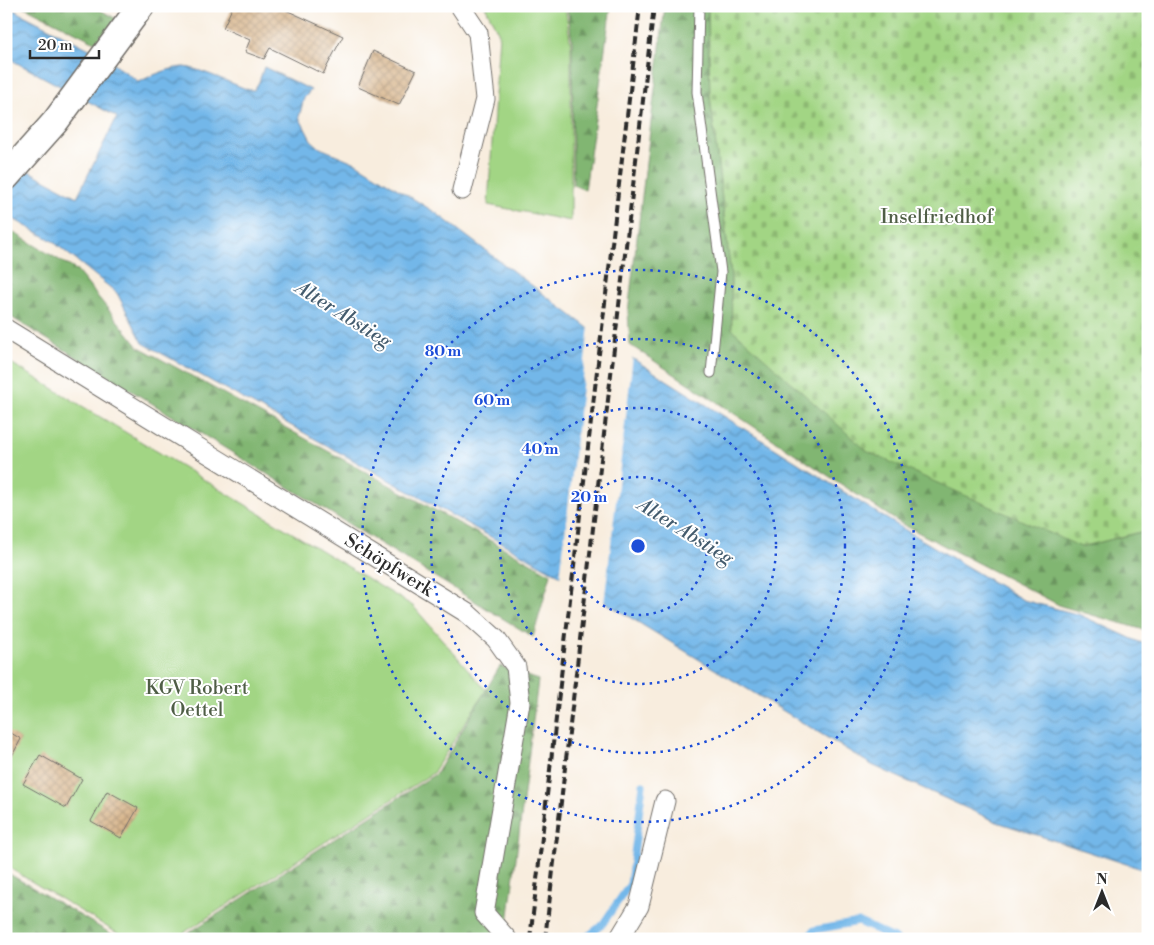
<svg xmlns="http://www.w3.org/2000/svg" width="1154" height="945" font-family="'Libre Bodoni',serif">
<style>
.forest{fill:url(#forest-firs);stroke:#56704e}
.cemetery{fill:url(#cemetery-stones);stroke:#668058}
.garden{fill:#a2d584;stroke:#668058}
.water{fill:url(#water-waves);stroke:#4f718a}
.pier{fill:#f8edde}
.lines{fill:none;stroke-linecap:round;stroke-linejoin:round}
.stream{stroke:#73b7e9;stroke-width:7}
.building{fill:url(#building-cross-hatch)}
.service-casing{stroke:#736f6a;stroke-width:11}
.minor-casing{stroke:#736f6a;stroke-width:21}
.secondary-casing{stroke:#736f6a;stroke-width:29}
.service{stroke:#fff;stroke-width:9}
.minor{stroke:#fff;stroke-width:19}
.secondary{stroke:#fff;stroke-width:26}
.rail{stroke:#2b2b2b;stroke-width:4;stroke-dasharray:8 4;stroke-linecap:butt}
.ring{fill:none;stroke:#1d4ed8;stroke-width:2.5;stroke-dasharray:2.5 5}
.labels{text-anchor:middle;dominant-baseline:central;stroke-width:4;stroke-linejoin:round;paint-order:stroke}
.park-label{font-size:19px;fill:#4f5e46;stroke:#fff}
.street-label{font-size:19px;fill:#2b2b2b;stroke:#fff}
.water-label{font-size:20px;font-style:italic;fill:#445c6e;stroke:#fff}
.centre{fill:#1d4ed8;stroke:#fff;stroke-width:2.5}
.ring-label{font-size:15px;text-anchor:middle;font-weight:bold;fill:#1d4ed8;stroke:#fff;stroke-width:4;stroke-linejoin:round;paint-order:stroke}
</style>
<defs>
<pattern id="forest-firs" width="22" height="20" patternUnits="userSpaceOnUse" patternTransform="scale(1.25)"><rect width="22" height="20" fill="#81b672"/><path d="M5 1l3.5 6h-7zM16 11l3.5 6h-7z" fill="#6a945e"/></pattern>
<pattern id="cemetery-stones" width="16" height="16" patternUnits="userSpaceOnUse" patternTransform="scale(1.25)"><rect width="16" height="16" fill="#a2d584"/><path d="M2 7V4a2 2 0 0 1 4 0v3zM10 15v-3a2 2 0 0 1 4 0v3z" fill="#8cb772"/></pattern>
<pattern id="water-waves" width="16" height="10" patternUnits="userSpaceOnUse" patternTransform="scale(1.25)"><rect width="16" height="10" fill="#73b7e9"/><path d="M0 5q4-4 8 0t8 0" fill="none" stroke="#5f95bd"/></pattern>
<pattern id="building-cross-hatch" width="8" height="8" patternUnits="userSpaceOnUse" patternTransform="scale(1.25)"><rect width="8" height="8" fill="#d3ad80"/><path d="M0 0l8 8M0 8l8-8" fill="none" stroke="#ab8d69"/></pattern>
</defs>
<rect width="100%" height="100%" fill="#fff"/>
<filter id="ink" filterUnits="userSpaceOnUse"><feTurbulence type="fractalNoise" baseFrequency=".02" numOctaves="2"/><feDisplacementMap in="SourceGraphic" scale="10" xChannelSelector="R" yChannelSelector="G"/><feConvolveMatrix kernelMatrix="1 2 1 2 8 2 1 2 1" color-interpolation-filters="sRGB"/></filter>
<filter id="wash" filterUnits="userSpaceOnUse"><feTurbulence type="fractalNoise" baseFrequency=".0096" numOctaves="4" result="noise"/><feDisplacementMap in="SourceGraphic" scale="20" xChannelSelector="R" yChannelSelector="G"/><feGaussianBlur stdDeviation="1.12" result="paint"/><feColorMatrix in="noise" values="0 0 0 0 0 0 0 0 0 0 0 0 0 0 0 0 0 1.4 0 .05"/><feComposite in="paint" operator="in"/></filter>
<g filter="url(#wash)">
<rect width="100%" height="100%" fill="#f8edde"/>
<!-- forest -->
<path class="forest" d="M23,6h70l27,15 -17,25z
M567,6h44l-26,184 -12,-5 -1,-144z
M665,6h43l2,89 21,180 1,54 349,218 67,-17v101l-87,-25 -161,-83 -270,-178 -2,-33z
M6,228l70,42 63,77 412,227 -18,63 -527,-323z
M500,666l38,14 -32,259h-327l258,-166z
M6,872l114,67h-114z"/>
<!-- cemetery -->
<path class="cemetery" d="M708,6h440v524l-67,17 -213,-95 -136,-123 -1,-54 -21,-180z"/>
<!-- garden -->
<path class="garden" d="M485,6h80l6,40v175l-83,-16 11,-171z
M6,360l407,246 73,84 -53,83 -259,166h-47l-121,-73z"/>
<!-- water -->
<path class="water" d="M6,6l97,50 36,26c11,-6 30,-14 44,-15 13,0 52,18 66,23h5l5,-8 5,-15 47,23 -7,8 -5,19 12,23 9,8 36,15 80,50 172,130 274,173 141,84 57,15 59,27 9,2v227l-151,-49 -125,-57 -295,-180 -434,-242 -26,-50 -66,-53 -45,-25v-56l71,38 40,-80 -111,-60z"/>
<!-- pier -->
<path class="pier" d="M589,326l44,30 -29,248 -44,-26z"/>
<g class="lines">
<!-- stream -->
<path class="stream" d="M585,938l17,-13 28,-41 13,-99
M807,939l7,-9 45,-8 37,17"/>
</g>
<g id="blocks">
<!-- building -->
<path class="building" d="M233,6h44l66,30 -20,38 -53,-26 -6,11 -19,-7 5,-12 -27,-12z
M373,51l43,20 -17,34 -41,-18z
M6,730l15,9 -15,28z
M40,755l42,24 -16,29 -43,-24z
M107,791l31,17 -17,30 -30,-17z"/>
</g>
</g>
<g filter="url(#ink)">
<use href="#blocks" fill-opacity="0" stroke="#736f6a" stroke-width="1"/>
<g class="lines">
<!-- service casing -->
<g class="service-casing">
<path id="service" d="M699,6l-2,86 24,180 -10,101"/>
</g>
<!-- minor casing -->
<g class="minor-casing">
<path id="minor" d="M460,6l18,27 7,66 -23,91
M6,329l461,284 29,26 20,28 4,36 -36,210 23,26
M619,939l20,-33 26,-105"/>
</g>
<!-- secondary casing -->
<g class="secondary-casing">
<path id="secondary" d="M6,177l49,-55 86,-116"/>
</g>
<!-- service -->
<use href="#service" class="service"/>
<!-- minor -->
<use href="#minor" class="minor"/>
<!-- secondary -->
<use href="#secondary" class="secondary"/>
<!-- rail -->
<path class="rail" d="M530,939l110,-933
M545,939l109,-933"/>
</g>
</g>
<!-- distance rings -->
<g class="ring">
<circle cx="638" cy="546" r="69"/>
<circle cx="638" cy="546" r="138"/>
<circle cx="638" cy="546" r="207"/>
<circle cx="638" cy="546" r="276"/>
</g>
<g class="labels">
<!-- park labels -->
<g class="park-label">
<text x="937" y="217">Inselfriedhof</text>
<text x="197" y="688">KGV Robert<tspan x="197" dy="22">Oettel</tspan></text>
</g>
<!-- street labels -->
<g class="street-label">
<text transform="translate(389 565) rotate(32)">Schöpfwerk</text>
</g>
<!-- water labels -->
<g class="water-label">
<text transform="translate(343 315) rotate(32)">Alter Abstieg</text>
<text transform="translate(685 532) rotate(32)">Alter Abstieg</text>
</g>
</g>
<circle cx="638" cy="546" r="8" class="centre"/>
<g class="ring-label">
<text x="443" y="356">80 m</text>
<text x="492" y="405">60 m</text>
<text x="540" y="454">40 m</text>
<text x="589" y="502">20 m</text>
</g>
<!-- margin -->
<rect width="1154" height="945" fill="none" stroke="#fff" stroke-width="25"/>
<!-- north arrow -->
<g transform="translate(1102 892)" stroke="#ffffff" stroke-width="4" paint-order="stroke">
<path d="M0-4L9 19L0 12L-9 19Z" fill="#2b2b2b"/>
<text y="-8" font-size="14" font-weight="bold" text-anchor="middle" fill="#2b2b2b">N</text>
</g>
<!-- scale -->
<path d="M30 50v8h69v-8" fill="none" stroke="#2b2b2b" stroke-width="2.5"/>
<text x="38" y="50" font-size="15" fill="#2b2b2b" stroke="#ffffff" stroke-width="4" paint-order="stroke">20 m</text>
</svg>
